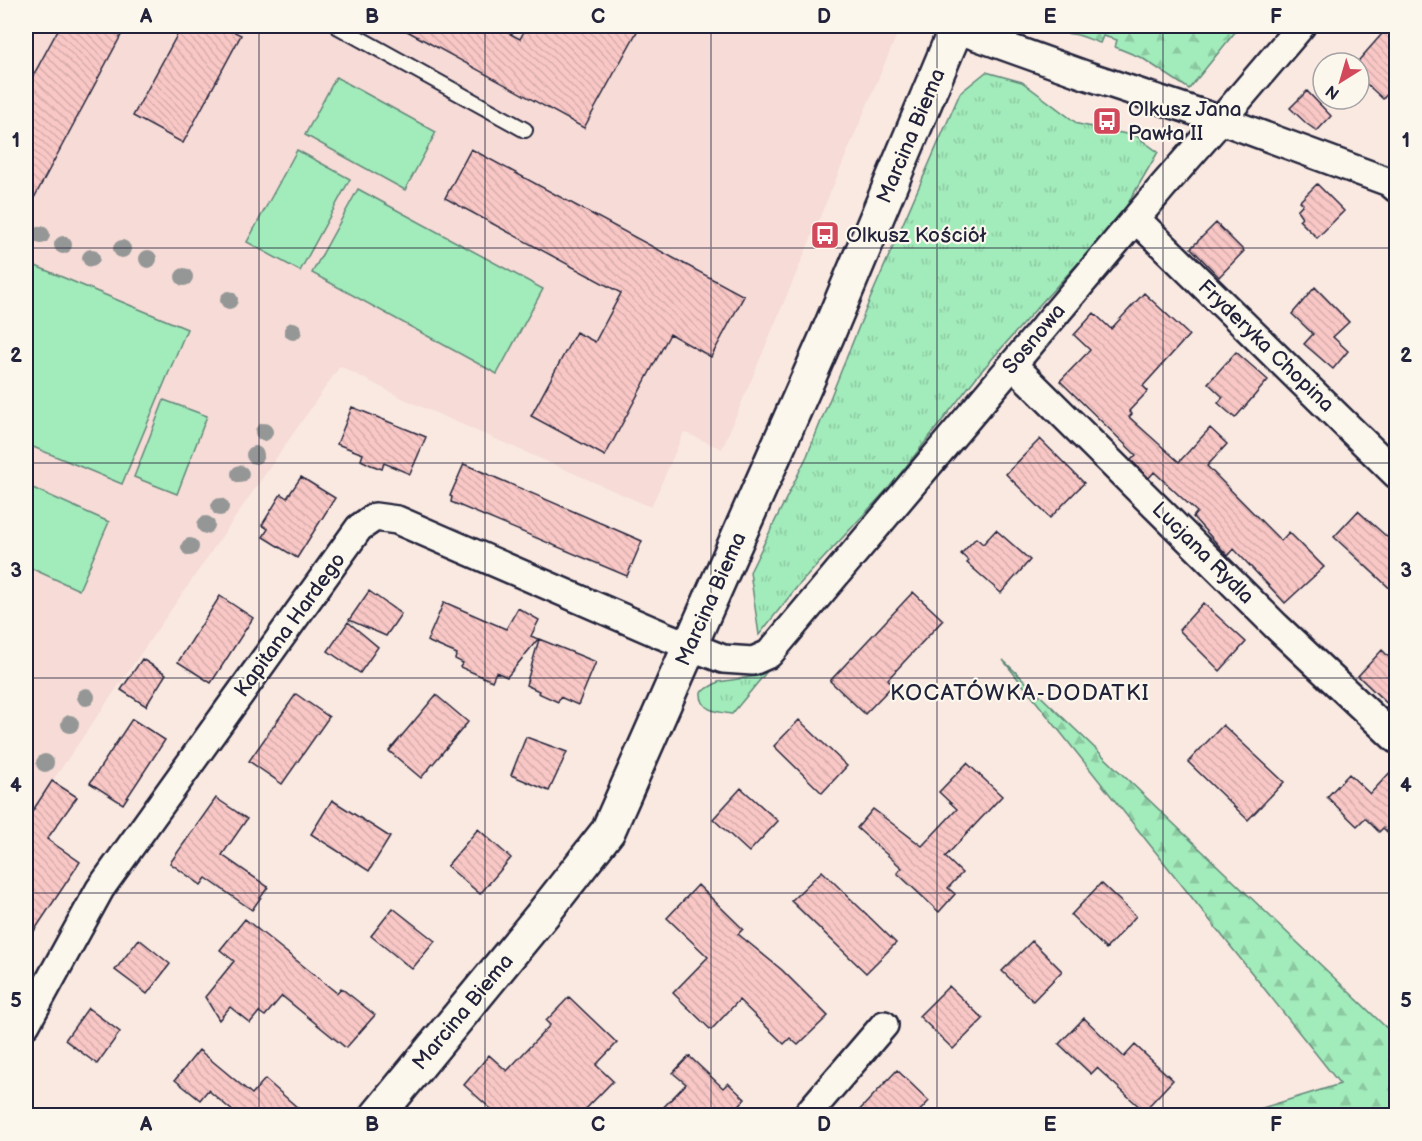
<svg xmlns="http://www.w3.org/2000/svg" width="1422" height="1141" font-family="'Balsamiq Sans',sans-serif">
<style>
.built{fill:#f6dbd6}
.grass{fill:url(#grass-tufts);stroke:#62867a;stroke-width:1.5}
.forest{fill:url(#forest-firs);stroke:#62867a;stroke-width:1.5}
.garden{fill:#a2ebba;stroke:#62867a;stroke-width:1.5}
.building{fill:url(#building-back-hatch);stroke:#22223b;stroke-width:1.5}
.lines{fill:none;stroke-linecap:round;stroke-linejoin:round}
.lane-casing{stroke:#22223b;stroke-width:18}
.street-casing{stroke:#22223b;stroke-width:32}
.secondary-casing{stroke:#22223b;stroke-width:38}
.lane{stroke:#fbf7ec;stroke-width:14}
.street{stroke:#fbf7ec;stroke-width:27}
.secondary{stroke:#fbf7ec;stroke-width:33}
.tree{fill:#959797}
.grid{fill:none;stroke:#22223b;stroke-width:1.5;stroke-opacity:0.55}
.labels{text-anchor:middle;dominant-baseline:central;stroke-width:4.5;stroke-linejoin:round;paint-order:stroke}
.poi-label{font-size:21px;fill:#22223b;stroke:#fbf7ec;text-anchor:start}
.street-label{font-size:21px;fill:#22223b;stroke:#fbf7ec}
.neighbourhood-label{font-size:22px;letter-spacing:1.5px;fill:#22223b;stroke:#fbf7ec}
.neatline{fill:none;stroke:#22223b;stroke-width:2}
.grid-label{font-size:20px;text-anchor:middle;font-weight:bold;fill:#22223b}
</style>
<defs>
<pattern id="grass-tufts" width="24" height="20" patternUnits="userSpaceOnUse" patternTransform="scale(1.5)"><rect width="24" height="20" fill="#a2ebba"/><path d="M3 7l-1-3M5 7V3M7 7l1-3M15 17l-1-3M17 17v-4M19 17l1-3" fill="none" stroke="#8bc9a1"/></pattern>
<pattern id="forest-firs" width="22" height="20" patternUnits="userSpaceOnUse" patternTransform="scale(1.5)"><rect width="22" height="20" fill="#a2ebba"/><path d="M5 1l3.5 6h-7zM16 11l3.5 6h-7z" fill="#8bc9a1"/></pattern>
<pattern id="building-back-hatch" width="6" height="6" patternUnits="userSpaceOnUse" patternTransform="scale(1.5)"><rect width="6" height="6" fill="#f9c8c6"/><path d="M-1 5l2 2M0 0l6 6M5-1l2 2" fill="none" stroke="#d5acab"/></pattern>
</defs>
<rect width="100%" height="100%" fill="#fae9e1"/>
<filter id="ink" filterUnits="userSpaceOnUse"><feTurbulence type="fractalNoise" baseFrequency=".0167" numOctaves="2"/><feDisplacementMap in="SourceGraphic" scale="12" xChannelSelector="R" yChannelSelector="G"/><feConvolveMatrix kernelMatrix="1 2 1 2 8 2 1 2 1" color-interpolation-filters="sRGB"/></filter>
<g filter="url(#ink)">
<!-- built -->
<path class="built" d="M26,26h858l14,6 -176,417 -38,-17 -33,75 -245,-107 -66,-34 -314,453z"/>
<!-- grass -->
<path class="grass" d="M986,72l36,10 56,42 58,12 22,16 -39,67 -76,82 -65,74 -85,108 -96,104 -38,48 -9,-63 57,-116 63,-157 90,-206z
M769,669l-37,45c-16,-2 -32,-3 -31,-22l17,-10 40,-6z"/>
<!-- forest -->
<path class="forest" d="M1015,26h225l-51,63 -47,-31 -27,-11 2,-7 -14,-4 -3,7c-9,-3 -19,-8 -28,-9 -20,-4 -39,4 -57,-8z
M1003,660l393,377v78l-153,-1 97,-30z"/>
<!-- garden -->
<path class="garden" d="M336,77l100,55 -31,58 -100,-55z
M297,150l53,29 -50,92 -53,-29z
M358,189l185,100 -46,85 -185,-101z
M26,262l161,67 -65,155 -96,-40z
M164,400l43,16 -30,78 -43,-17z
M26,485l83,37 -30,68 -53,-24z"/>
<!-- building -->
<path class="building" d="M60,26h66l-100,187v-124z
M182,26h40l19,9 -58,108 -50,-27z
M398,26h97l25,13 7,-13h113l-56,102z
M1389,26h7v58l-13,15 -24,-22v-17z
M1307,91l24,25 -14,15 -10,-7 -17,-16z
M471,149l273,147 -33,61 -41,-23 -65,122 -74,-40 45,-84 19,10 26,-49 -176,-95z
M1317,184l27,27 -27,27 -18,-18 3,-3 -5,-7 6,-6 -3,-3z
M1216,223l28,28 -25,26 -28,-29z
M1315,287l34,35 -16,15 15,14 -15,18 -29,-25 9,-10 -21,-20z
M1144,293l45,42 -46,51 5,5 -19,20 3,3 -3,3 50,45 31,-34 17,16 -20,22 74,75 8,-9 35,35 -39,36 -51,-54 -6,7 -35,-39 4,-5 -43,-40 -5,6 -18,-18 5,-5 -76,-74 30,-31 -16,-15 20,-22 17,16z
M1236,352l32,28 -33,38 -17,-15 5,-6 -15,-14z
M352,407l74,30 -16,37 -26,-11 -2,6 -11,-4 -10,-5 2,-6 -26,-10z
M1040,439l44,44 -34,35 -44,-44z
M464,464l178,77 -15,35 -176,-74 1,-5 -2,-1z
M301,477l34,21 -38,60 -34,-21 5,-8 -6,-4 19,-31 6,4z
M1358,511l38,34v49l-62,-57z
M996,530l34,30 -29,33 -34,-30 2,-2 -8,-7 15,-16 7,6z
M369,591l32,23 -15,22 -37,-16z
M913,592l30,28 -55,59 5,6 -28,29 -35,-33z
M220,596l33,22 -42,65 -33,-21z
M444,602l62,27 12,-21 21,12 -8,16 7,3 -31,38 -11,-5 -4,9 -32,-14 3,-4 -8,-4 2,-5 -30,-13z
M1203,603l43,39 -26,29 -41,-41z
M348,622l30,25 -18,26 -32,-22z
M539,639l57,23 -18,43 -18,-8 -2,5 -20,-9 1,-2 -13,-6z
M1382,650l14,14v48l-38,-36z
M142,659l24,15 -20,32 -25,-16z
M296,694l33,23 -47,67 -33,-23z
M436,695l32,27 -47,56 -32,-27z
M132,719l33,21 -42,64 -33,-21z
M799,720l48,46 -25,27 -48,-47z
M1223,725l61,57 -36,38 -60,-58z
M526,737l41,15 -18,39 -38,-16z
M967,763l35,33 -57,61 17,16 -14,15 7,6 -16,18 -42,-39 5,-5 -45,-40 16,-19 49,37 35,-37 -18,-17z
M1396,766v74l-13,-12 -4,4 -14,-14 -8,8 -30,-29 22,-23 21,20z
M52,781l25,16 -30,42 33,23 -54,81v-122z
M741,788l37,33 -29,31 -36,-33z
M216,798l31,21 -25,36 46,32 -16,23 -46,-32 -5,7 -31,-22z
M332,800l58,37 -21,34 -58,-37z
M478,829l33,29 -31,36 -33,-28z
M822,871l74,72 -30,30 -75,-72z
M1101,883l35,33 -30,33 -35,-34z
M698,885l45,44 -5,5 44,36 46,46 -30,29 -8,-7 -6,6 -45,-44 -28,30 -38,-37 35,-36 -41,-39z
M393,908l42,33 -23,28 -41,-33z
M245,919l92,74 4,-5 34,27 -29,33 -64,-52 -17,20 -6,-4 -9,11 -20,-16 -11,13 -14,-23 29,-36 -14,-11z
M139,939l31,25 -23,30 -32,-24z
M1032,941l30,30 -29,30 -31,-30z
M949,986l34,33 -30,30 -34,-33z
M569,997l48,46 -21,22 17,16 -34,35h-80l-35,-31 25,-30 18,16 43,-46 -4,-4z
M88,1008l32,24 -23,32 -32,-24z
M1084,1018l40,39 11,-12 38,35 -29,31 -47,-43 -6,6 -32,-30z
M199,1050l53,44 13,-15 42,37h-72l1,-2 -28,-24 -8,10 -25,-20z
M689,1056l34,32 5,-5 17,16 -16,17h-74l31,-32 -13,-11z
M897,1070l32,31 -14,15h-61z"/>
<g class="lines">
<!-- lane casing -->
<g class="lane-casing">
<path id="lane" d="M337,26l188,104"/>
</g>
<!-- street casing -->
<g class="street-casing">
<path id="street" d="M948,26l137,49 136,45 168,62 7,6
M1136,219l260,255
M1013,365l263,261 120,113
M26,1024l74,-135 259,-361 16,-11 22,3 265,115 61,24 30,2 16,-7 395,-469 57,-65 80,-94
M806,1116l78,-91"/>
</g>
<!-- secondary casing -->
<g class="secondary-casing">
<path id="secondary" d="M377,1116l166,-202 65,-83 219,-495 130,-310"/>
</g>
<!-- lane -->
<use href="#lane" class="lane"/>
<!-- street -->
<use href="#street" class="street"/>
<!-- secondary -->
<use href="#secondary" class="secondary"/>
</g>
<!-- trees -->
<g class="tree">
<circle cx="41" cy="235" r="9"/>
<circle cx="63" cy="245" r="9"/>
<circle cx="122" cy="249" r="9"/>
<circle cx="91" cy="258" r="9"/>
<circle cx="148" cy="259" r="9"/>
<circle cx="184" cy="277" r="9"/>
<circle cx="229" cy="300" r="9"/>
<circle cx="293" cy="331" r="9"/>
<circle cx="264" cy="432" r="9"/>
<circle cx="255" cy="455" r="9"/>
<circle cx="240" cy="474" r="9"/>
<circle cx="220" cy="507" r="9"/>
<circle cx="206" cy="525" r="9"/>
<circle cx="190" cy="547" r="9"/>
<circle cx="86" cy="697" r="9"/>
<circle cx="70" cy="724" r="9"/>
<circle cx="45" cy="763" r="9"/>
</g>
</g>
<!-- grid -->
<path class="grid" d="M259,26v1090M485,26v1090M711,26v1090M937,26v1090M1163,26v1090M26,248h1370M26,463h1370M26,678h1370M26,893h1370"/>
<!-- icons -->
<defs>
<g id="bus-square" transform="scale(1.5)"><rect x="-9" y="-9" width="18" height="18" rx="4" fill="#d1495b" stroke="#fbf7ec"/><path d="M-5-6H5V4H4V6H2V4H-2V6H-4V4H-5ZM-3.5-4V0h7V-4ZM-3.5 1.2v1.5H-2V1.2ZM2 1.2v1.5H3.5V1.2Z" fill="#fff"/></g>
</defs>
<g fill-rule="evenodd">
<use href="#bus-square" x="1107" y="121"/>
<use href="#bus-square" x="825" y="235"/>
</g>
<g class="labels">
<!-- poi labels -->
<g class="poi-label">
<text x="1128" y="109">Olkusz Jana<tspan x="1128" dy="24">Pawła II</tspan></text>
<text x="846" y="235">Olkusz Kościół</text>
</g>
<!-- street labels -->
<g class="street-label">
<text transform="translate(911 136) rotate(-67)">Marcina Biema</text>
<text transform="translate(1034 339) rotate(-50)">Sosnowa</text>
<text transform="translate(1266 346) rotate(44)">Fryderyka Chopina</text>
<text transform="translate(1203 553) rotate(45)">Lucjana Rydla</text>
<text transform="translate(711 599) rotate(-66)">Marcina Biema</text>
<text transform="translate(290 625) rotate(-54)">Kapitana Hardego</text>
<text transform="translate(463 1012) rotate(-50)">Marcina Biema</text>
</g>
<!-- neighbourhood labels -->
<g class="neighbourhood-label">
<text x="1020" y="693">KOCATÓWKA-DODATKI</text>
</g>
</g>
<!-- margin -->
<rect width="1422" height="1141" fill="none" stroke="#fbf7ec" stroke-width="66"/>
<!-- north arrow -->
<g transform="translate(1341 81) rotate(217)"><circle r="28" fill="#fbf7ec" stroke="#a4a2a5" stroke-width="1.5"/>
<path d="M0-4.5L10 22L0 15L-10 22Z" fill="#d1495b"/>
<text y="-9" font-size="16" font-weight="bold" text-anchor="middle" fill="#22223b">N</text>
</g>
<rect x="33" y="33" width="1356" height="1075" class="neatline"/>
<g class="grid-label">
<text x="146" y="23">A</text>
<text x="372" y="23">B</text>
<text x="598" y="23">C</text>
<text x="824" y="23">D</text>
<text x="1050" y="23">E</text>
<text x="1276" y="23">F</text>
<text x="16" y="147">1</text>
<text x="1406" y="147">1</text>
<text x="16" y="362">2</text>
<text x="1406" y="362">2</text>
<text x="16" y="577">3</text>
<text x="1406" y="577">3</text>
<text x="16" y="792">4</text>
<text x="1406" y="792">4</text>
<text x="16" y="1007">5</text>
<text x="1406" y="1007">5</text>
<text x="146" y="1131">A</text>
<text x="372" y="1131">B</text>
<text x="598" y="1131">C</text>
<text x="824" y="1131">D</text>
<text x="1050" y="1131">E</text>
<text x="1276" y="1131">F</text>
</g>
</svg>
